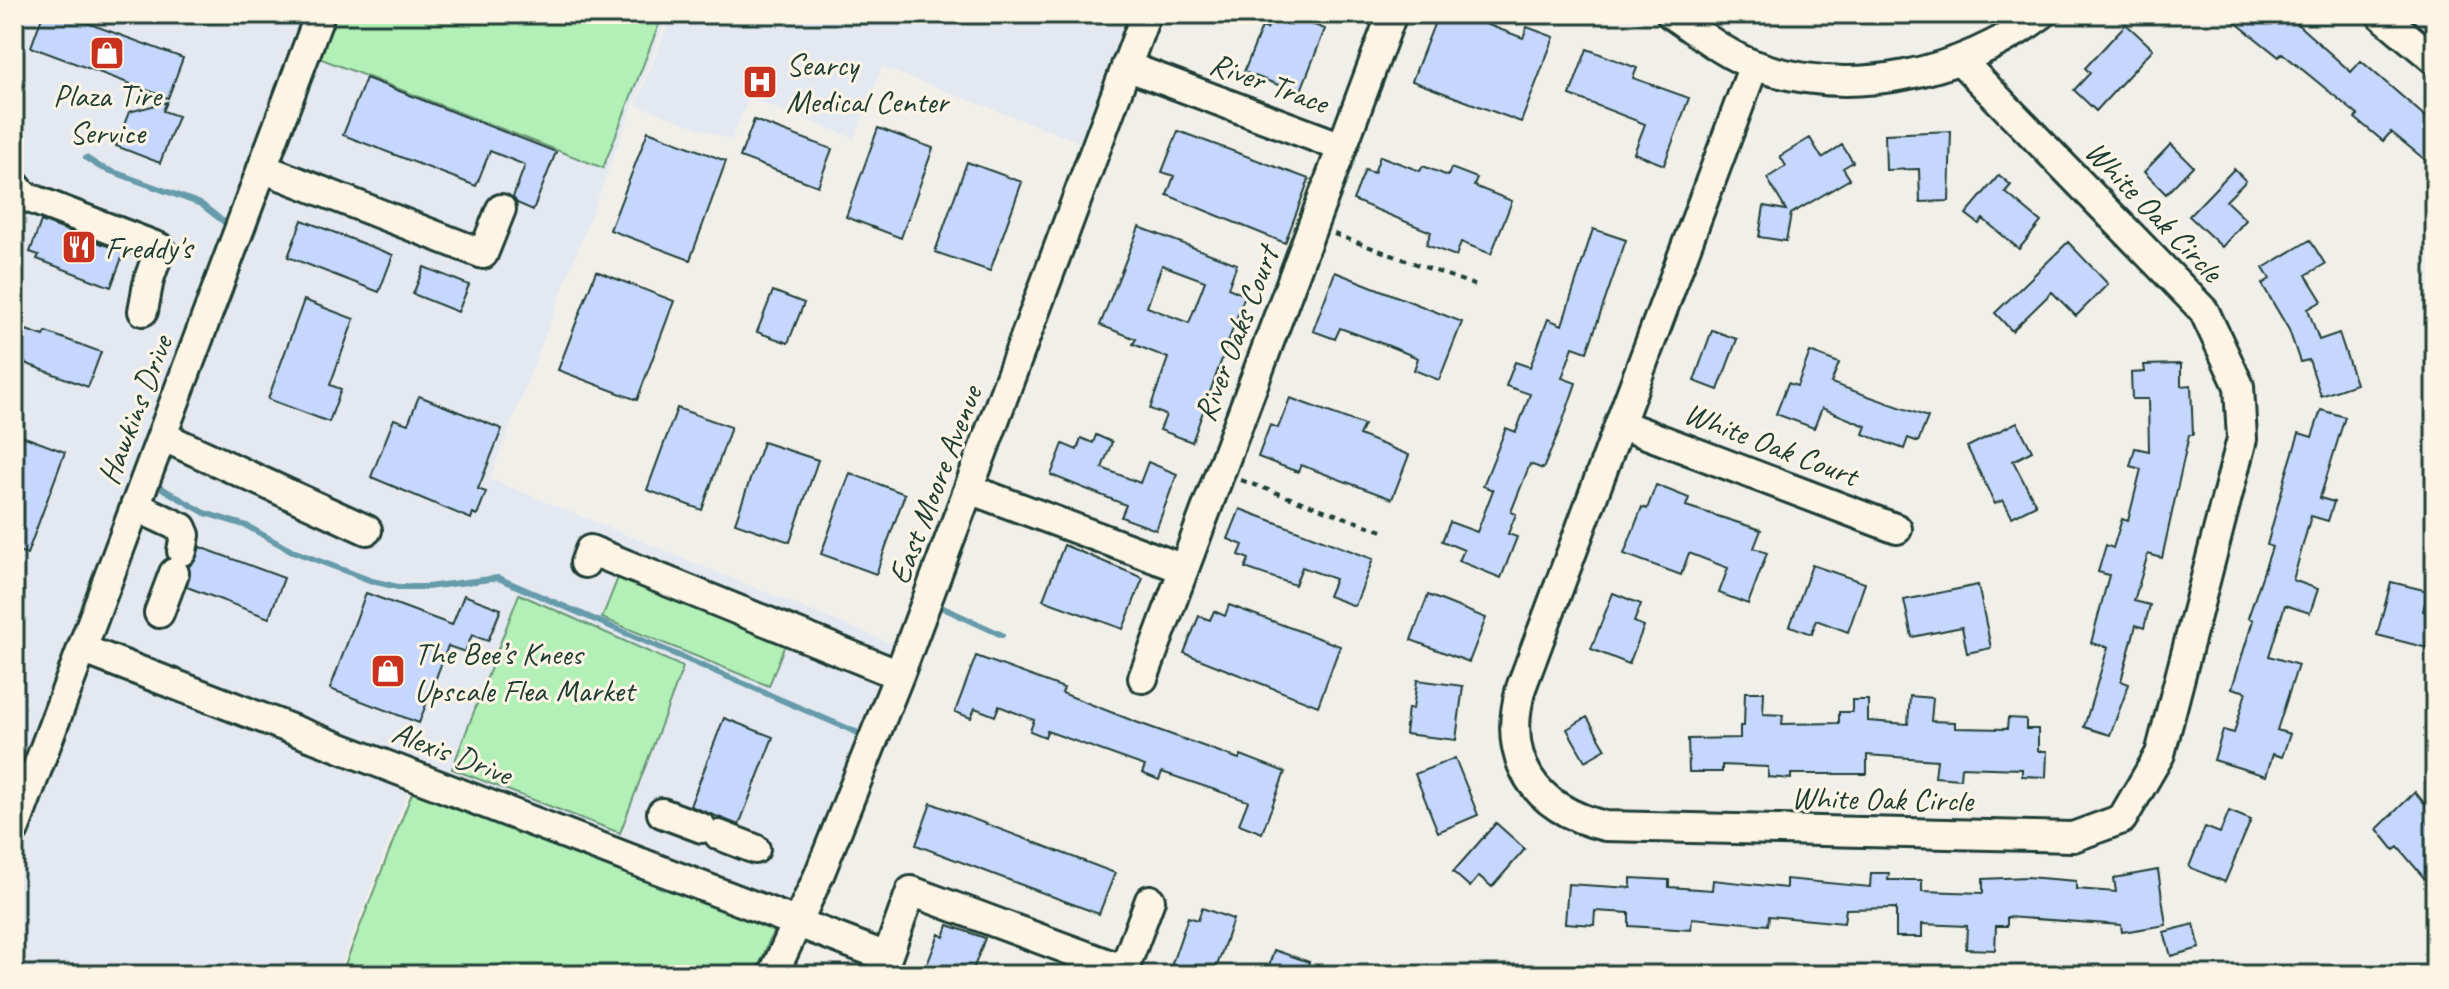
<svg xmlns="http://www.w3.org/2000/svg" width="2449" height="989" font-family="Caveat,sans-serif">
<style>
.built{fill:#e4e8f0}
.green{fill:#b2f0b7;stroke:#689676;stroke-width:2}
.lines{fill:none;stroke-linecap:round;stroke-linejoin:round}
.stream{stroke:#669baa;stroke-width:6}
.building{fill:#c6d7fd;stroke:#1f3d34;stroke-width:2;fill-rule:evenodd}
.minor-casing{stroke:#1f3d34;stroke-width:34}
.path{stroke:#1f3d34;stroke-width:4;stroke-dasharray:6 6;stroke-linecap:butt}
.minor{stroke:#fcf5e5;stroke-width:28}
.labels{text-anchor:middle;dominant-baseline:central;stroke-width:6;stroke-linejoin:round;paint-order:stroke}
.poi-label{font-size:32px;fill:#1f3d34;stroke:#fcf5e5;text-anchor:start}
.street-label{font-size:32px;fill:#1f3d34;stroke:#fcf5e5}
</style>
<rect width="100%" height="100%" fill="#f1efea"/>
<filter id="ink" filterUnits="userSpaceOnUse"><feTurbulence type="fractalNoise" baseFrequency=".0125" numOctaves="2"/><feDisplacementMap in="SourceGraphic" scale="16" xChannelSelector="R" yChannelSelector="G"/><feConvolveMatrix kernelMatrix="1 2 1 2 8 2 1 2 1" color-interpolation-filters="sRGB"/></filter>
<g filter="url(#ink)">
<!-- built -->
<path class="built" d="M14,14h291l-291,770z
M334,14h334l-178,465 402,165 -98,260 -694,-262z
M672,14h459l-49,129 -200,-76 -28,71 -105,-40 -18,42 -95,-35z
M89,668l321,119 -73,188h-323v-112z"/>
<!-- green -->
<path class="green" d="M336,14h327l-60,154 -284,-110z
M621,570l166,69 -18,47 -167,-68z
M519,594l164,73 -63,166 -168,-64z
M414,788l361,139 -20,48h-414z"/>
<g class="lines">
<!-- stream -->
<path class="stream" d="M192,14l19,7
M86,158l14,9 101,37 23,18
M156,485l49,28 42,13 43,24 82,31 26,6h29l71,-9 358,154
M941,607l61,28"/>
</g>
<!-- building -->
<path class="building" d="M43,14h20l120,44 -15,40 -137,-51z
M1273,14h12l40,15 -25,64 -56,-21 18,-45 5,2z
M1438,14h21l64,24 4,-11 27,10 -33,85 -109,-41z
M2225,14h61l65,58 10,-11 74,64v43l-44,-36 -8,9 -28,-23 3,-3 -76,-62 -3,4z
M2126,24l27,25 -57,62 -22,-21 16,-17 -5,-5z
M1587,49l50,19 -4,10 56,20 -25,67 -30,-12 11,-29 -75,-29z
M366,78l190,74 -23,58 -16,-7 -4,-6 12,-32 -35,-14 -14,35 -133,-51z
M167,102l-4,9 15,5 -18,47 -44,-17 13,-34z
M754,120l78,29 -14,37 -78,-29z
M878,128l55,20 -32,90 -55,-21z
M648,131l78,30 -36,99 -80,-30z
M1178,131l131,48 -24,64 -118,-48 7,-19 -12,-4z
M1951,131l-2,70 -29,1 -1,-33 -33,1 -1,-36z
M1810,138l12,20 20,-13 11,17 -10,6 7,11 -59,35 -5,27 -27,-4 5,-31 22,4 -19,-32 19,-12 -6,-10z
M2171,144l22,22 -27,28 -22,-22z
M1380,156l40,15 3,-5 25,10 3,-8 26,10 -3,8 38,15 -21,53 -30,-12 -5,14 -30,-11 5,-13 -78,-32 12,-30 9,3z
M967,162l55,20 -32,89 -55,-19z
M2234,169l12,12 -20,20 20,19 -24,27 -33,-31z
M1999,175l12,10 -6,7 36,30 -22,27 -36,-30 -4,5 -13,-10z
M302,220l91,35 -14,37 -91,-35z
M41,221l83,31 -13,35 -74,-28 2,-4 -9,-3z
M1139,227l98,37 -9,24 17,7 -53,147 -32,-12 6,-15 -16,-6 18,-51 -35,-14 3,-5 -36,-14zM1162,265l43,16 -16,42 -42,-16z
M1593,229l33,11 -39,112 -14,-5 -11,31 14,5 -16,46 -17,40 -13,-5 -19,48 5,2 -8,20 9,3 -16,41 -42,-17 5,-11 -22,-9 8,-19 27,10 16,-42 -10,-4 23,-58 10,4 14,-38 -24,-8 9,-24 15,5 18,-48 14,6z
M2310,240l15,24 -19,11 16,26 -14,8 11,31 20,-7 17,51 -35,12 -12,-36 -9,2 -11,-32 -27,-46 8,-5 -7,-11z
M2068,242l40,42 -32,32 -24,-24 -40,39 -17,-18z
M424,267l45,18 -11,27 -45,-18z
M596,271l78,30 -37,99 -79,-30z
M1335,272l127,50 -23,58 -25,-10 4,-12 -29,-12 -49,-18 -5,11 -22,-8z
M773,291l31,12 -16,40 -31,-11z
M304,300l50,19 -24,66 11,4 -12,33 -61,-23z
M14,326l30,10 2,-4 55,20 -13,35 -74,-28z
M1712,330l25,9 -19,51 -24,-9z
M1810,352l29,11 -8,20 97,34 -10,25 -10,-4 -4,11 -41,-15 3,-8 -44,-18 -8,20 -38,-14 12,-31 9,3z
M2181,364v22l10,-1 2,50h-4l-27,123 -14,-4 -14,47 16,4 -6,23 -8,-3 -15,56 8,3 -19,51 -26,-8 24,-80 -17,-4 18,-68 -11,-3 8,-27 7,3 9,-29 6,2 13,-52 -11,-3 5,-18 14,3 -1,-52h-16l-1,-26 14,-1 -1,-7z
M419,396l83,33 -24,60 8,3 -9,23 -4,-2 -2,6 -100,-42 23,-58 14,5z
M1290,398l74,27 -5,10 50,20 -17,44 -91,-34 -3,7 -40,-15 12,-32 8,3z
M677,408l54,19 -29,83 -55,-20z
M2321,410l24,7 -25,81 14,4 -6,19 -17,-5 -18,64 25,9 -8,24 -25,-8 -16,51 29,9 -21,65 13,4 -8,23 -9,-3 -7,22 -52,-16 9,-30 11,3 12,-41 -14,-4 21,-68 -5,-2 24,-71 -5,-2 19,-70 13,-42 13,4z
M2017,422l15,29 -19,10 23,44 -24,12 -9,-17 -8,4 -28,-57z
M14,433l51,19 -38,102 -13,-4z
M1096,435l16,7 -10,26 38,15 8,-21 29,12 -21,56 -35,-13 5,-12 -75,-30 12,-31 14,6 4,-12 12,5z
M763,442l55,18 -28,82 -55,-19z
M850,473l55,21 -29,80 -55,-20z
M1656,485l33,13 -3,8 75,24 -7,18 13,5 -19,51 -29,-11 9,-25 -39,-15 -8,22 -57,-21 18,-47 5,2z
M1240,509l133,50 -18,47 -27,-10 7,-17 -33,-12 -7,18 -50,-17 4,-9 -10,-4 4,-10 -15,-6z
M1064,545l79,33 -20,51 -80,-29z
M200,547l84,31 -15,40 -82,-31 2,-21 6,-5z
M1812,565l53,18 -17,49 -32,-12 -4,14 -22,-8z
M2391,582l37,9 -5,20 12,3v36l-58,-15z
M1978,585l13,63 -24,5 -5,-26 -50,10 -8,-37z
M366,593l86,32 12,-30 37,14 -13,32 -16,-6 -7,17 -17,-6 -29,77 -89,-34z
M1613,593l28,11 -7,18 10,4 -15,38 -38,-15z
M1428,595l58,23 -17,44 -58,-22z
M1229,605l111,41 -22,60 -134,-53 15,-37 11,4 4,-9 11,5z
M976,656l88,32 -2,5 74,29 103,37 2,-4 44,17 -23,61 -23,-9 9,-23 -86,-29 -3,8 -17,-7 3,-7 -98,-35 -2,6 -15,-6 4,-11 -35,-14 -4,10 -20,-8 -4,10 -16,-6z
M1417,680l46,6 -7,54 -51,-6 3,-26 5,1z
M1745,692h19l-1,22 20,1 -1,9 57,-1v-11h13v-12h16v21l40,3 2,-28 23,2 -2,23 24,1v6l52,1 1,-11 18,1v10h12v22h9l-1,26 -24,-1v-7l-61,-2 -1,12 -25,-2 2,-17 -70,-5v19h-76v5l-23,-2v-10l-46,-2v7h-33l-1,-33 52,-1v-12h4z
M1587,717l19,32 -21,12 -18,-32z
M724,718l49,19 -34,88 -49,-19z
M1455,758l23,57 -40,17 -23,-58z
M2415,792l20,24v55l-10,8 -27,-32 -4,3 -17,-21z
M931,803l184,70 -16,41 -183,-69z
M2229,811l22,9 -26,62 -36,-15 16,-40 15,6z
M1496,823l29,26 -33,38 -13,-11 -9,11 -17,-15z
M2158,870l8,55 -44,7 -1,-7 -114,-8v9h-11l-1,24 -29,-1 1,-23 -45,-2v13h-26v-29l-50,1 -2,14 -75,-7 -1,9 -76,-7 -1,12 -62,-4v-13l-34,-2 -1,14 -29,-2 3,-39 63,4v-10l38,2v7l43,3 1,-10 73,8v-9l84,8 1,-14h18l-1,7h34v11l61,2v-14l44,-2 49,4v8l40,3 -2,-14z
M1202,908l31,11 -19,56h-46l20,-58 10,3z
M2194,924l6,24 -29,8 -7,-24z
M948,925l37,13 -14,37h-48l16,-41 5,3z
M1274,950l35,12 -4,13h-39z"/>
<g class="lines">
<!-- minor casing -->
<g class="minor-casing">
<path id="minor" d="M1671,14c27,18 53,40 83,51 96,35 208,9 288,-51
M2380,14l55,46
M1754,65l-233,623c-20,72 13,121 84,138l468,11 49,-18 38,-65 82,-315 -3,-53 -35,-75 -242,-249
M1126,66l216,81
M262,168l221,86 18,-45
M14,184l10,12 136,52 -11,31 -6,32
M1620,424l277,105
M162,436l205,94
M969,489l215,80
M135,506l47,22 3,7 -3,16
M585,563l5,-13 309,125
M159,613l15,-40
M82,649l805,308
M1143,678l249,-664
M662,813l40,15
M14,830l306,-816
M719,835l36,14
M881,974l30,-83 213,79
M773,975l46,-100 80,-200 247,-661
M1122,975l28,-75"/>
</g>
<!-- path -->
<path class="path" d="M1334,234l143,52
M1241,480l144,52"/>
<!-- minor -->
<use href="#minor" class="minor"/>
</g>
</g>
<!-- icons -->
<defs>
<g id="shop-square" transform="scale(1.8)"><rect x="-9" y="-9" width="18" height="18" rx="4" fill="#c8321e" stroke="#fcf5e5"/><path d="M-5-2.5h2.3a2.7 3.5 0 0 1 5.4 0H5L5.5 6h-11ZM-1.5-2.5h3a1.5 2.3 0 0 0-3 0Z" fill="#fff"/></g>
<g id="hospital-square" transform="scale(1.8)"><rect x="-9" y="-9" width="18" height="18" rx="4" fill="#c8321e" stroke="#fcf5e5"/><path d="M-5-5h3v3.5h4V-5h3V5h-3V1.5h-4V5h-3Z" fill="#fff"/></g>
<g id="restaurant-square" transform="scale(1.8)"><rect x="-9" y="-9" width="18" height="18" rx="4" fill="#c8321e" stroke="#fcf5e5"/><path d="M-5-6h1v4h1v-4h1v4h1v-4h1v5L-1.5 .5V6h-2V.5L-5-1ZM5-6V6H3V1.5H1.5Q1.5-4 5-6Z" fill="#fff"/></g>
</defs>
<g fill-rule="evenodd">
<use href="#shop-square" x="107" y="53"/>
<use href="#hospital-square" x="760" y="82"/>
<use href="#restaurant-square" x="79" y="247"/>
<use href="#shop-square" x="388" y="671"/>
</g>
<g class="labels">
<!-- poi labels -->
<g class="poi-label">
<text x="786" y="64">Searcy<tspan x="786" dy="37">Medical Center</tspan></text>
<text x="107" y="95" text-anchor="middle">Plaza Tire<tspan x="107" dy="37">Service</tspan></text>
<text x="105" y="247">Freddy's</text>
<text x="414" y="653">The Bee’s Knees<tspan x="414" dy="37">Upscale Flea Market</tspan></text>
</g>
<!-- street labels -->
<g class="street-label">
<text transform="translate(1269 83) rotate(20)">River Trace</text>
<text transform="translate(2154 211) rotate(46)">White Oak Circle</text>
<text transform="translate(1236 334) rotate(-69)">River Oaks Court</text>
<text transform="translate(135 410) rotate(-69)">Hawkins Drive</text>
<text transform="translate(1771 444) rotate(21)">White Oak Court</text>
<text transform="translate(935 485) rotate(-69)">East Moore Avenue</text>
<text transform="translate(452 753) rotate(21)">Alexis Drive</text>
<text transform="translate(1882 799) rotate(1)">White Oak Circle</text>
</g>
</g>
<!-- margin -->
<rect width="2449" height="989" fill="none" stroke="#fcf5e5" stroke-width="48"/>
<rect x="24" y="24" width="2401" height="941" fill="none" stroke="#1f3d34" stroke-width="3" filter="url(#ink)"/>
</svg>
